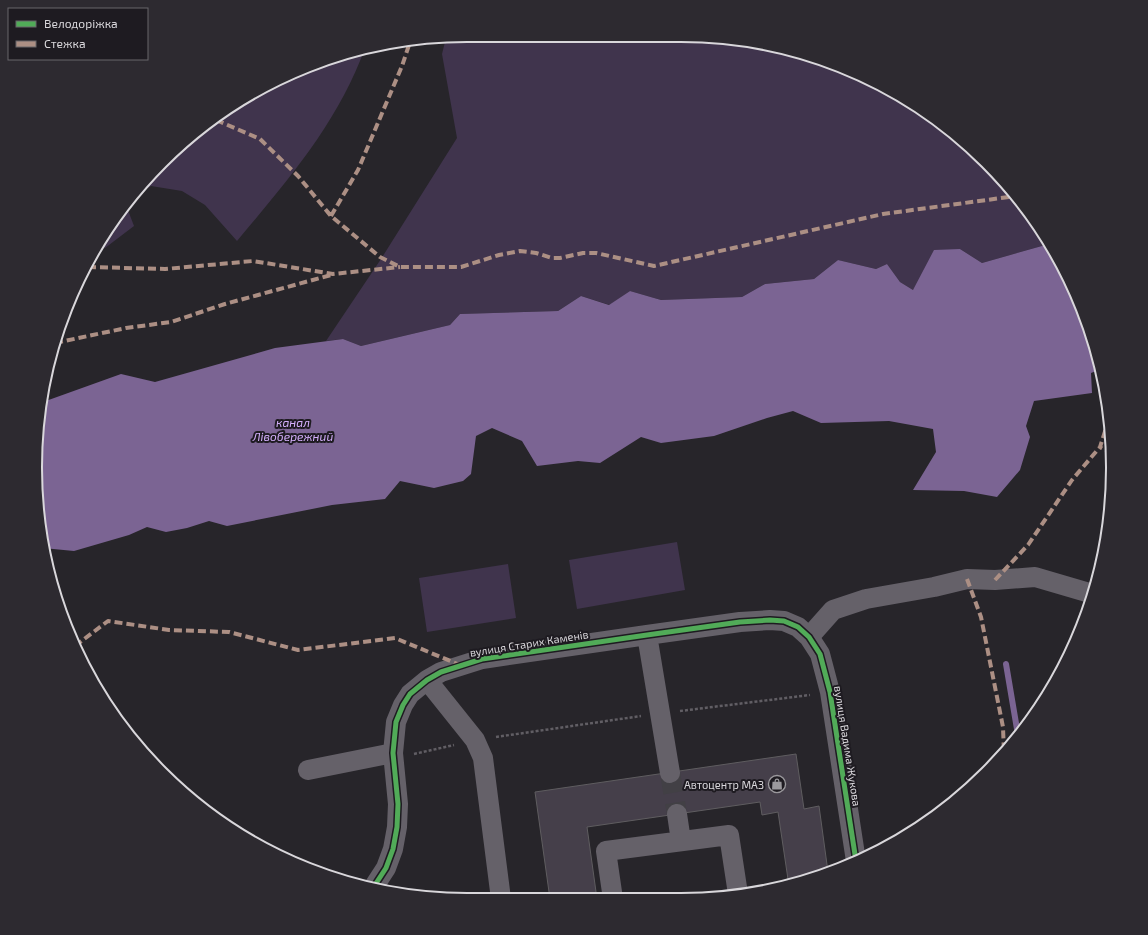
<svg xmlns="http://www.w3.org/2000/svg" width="1148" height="935" font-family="'Exo 2',sans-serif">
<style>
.green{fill:#40344d}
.water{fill:#7b6493}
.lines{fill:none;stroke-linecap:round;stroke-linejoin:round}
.stream{stroke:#7b6493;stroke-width:6}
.building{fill:#453f4a;stroke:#5f5d60}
.minor-tunnel{stroke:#424045;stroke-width:20;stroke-dasharray:20 10;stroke-linecap:butt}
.path{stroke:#615e64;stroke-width:2.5;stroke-dasharray:3 2;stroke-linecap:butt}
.minor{stroke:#656169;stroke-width:20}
.quiet{stroke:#ac8f84;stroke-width:4;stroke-dasharray:8 4;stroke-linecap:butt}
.cycleway-casing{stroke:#1e1b21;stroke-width:8}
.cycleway{stroke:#51ab58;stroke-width:5}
.labels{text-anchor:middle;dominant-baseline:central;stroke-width:4;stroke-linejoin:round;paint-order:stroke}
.street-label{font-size:11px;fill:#d9d7db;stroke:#1e1b21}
.poi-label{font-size:11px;fill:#d9d7db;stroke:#1e1b21;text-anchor:end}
.water-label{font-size:12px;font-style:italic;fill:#d3aefa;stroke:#1e1b21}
.rim{fill:none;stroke:#d9d7db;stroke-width:2}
</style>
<rect width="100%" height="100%" fill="#27252a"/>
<!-- green -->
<path class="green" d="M468,35l241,1 56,7 81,25 75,40 65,54 38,42 25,40 -67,19 -22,-14 -47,41 -13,-8 -13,-18 -11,5 -38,-9 -24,19 -49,5 -23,13 -81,3 -31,-9 -20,14 -29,-9 -23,15 -98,3 -10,11 -89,21 -18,-7 -17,2 55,-82 76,-121 -15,-84 4,-16z
M365,48c-27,75 -78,133 -128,193l-32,-36 -23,-14 -31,-5 -19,12 30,-36 89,-69 105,-43z
M126,205l8,21 -29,22 -6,-3 9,-18z
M677,542l8,48 -108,19 -8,-49z
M508,564l8,54 -89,14 -8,-54z"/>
<!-- water -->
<path class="water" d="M1049,244l19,32 30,80 3,13 -10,4 1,20 -58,8 -8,25 4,11 -10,33 -23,27 -33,-6 -51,-1 23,-38 -3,-23 -44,-8 -68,2 -28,-12 -26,7 -53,18 -53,7 -20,-6 -41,26 -22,-2 -41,5 -15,-25 -30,-13 -16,8 -5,38 -8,7 -29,7 -34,-7 -15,18 -53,6 -105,21 -18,-5 -22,7 -21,4 -19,-5 -18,8 -55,16 -31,-3 -7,-109 7,-37 78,-28 34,8 120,-34 68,-9 18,7 89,-21 10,-11 98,-3 23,-15 28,9 21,-14 31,9 81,-3 23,-13 49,-5 24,-19 38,9 11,-5 13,18 13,8 21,-40 26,-1 22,14z"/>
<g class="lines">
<!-- stream -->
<path class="stream" d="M1006,664l12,71"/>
</g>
<!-- building -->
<path class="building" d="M796,754l8,55 15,-3 9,66 -39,14 -11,-74 -16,3 -2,-13 -173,25 10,72h-47l-15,-107z"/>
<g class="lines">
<!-- minor-tunnel -->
<path class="minor-tunnel" d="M670,773l7,41"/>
<!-- path -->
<path class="path" d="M680,711l130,-16
M496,737l145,-21
M414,754l40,-9"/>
<!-- minor -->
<path class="minor" d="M647,635l23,138
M809,637l24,-27 33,-11 68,-12 33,-8 28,1 40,-3 58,17
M427,680l48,60 8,18 18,141
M308,770l85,-17
M677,814l4,27
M373,888l13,-20 7,-19 4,-22 1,-23 -5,-51 3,-31 7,-17 7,-11 17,-14 14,-8 41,-13 165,-24 93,-13 30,-2 14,1 14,6 11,10 11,17 10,38 26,169
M613,899l-7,-48 123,-16 9,59"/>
<!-- quiet -->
<path class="quiet" d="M216,120l44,19 38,37 33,40 49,41 20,10h61l38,-12 21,-4 16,2 16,5h8l23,-5h13l58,13 229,-52 133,-18
M331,216l27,-46 44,-104 8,-24
M88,267l77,2 88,-8 80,13 67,-7
M55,343l71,-15 45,-6 54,-18 106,-29
M1109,419l-9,28 12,7
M967,579l14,38 22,110 1,27
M995,580l33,-35 44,-65 28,-33
M75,646l33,-25 61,9 60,2 69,18 97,-12 65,27"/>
<!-- cycleway casing -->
<g class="cycleway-casing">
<path id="cycleway" d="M373,888l13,-20 7,-19 4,-22 1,-23 -5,-51 3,-31 7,-17 7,-11 17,-14 14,-8 41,-13 165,-24 93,-13 30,-2 14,1 14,6 11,10 11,17 10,38 26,169"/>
</g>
<!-- cycleway -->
<use href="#cycleway" class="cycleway"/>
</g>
<!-- icons -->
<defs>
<g id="shop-ring" transform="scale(0.9)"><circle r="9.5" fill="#1e1b21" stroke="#9b999d" stroke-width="1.5"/><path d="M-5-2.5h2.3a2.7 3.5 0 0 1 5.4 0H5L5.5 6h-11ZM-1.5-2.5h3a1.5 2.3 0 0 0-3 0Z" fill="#9b999d"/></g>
</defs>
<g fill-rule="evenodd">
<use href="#shop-ring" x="777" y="784"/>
</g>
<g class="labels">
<!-- street labels -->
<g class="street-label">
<text transform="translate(529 643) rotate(-9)">вулиця Старих Каменів</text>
<text transform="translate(848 746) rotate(81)">вулиця Вадима Жукова</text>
</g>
<!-- poi labels -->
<g class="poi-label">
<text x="764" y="784">Автоцентр МАЗ</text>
</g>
<!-- water labels -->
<g class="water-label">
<text x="293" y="422">канал<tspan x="293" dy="14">Лівобережний</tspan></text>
</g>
</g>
<!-- crop -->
<path d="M0 0H1148V935H0ZM467 42H681A425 425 0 0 1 1106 467V468A425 425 0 0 1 681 893H467A425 425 0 0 1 42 468V467A425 425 0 0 1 467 42Z" fill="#2d2a30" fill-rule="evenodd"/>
<path class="rim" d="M467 42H681A425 425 0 0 1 1106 467V468A425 425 0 0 1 681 893H467A425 425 0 0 1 42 468V467A425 425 0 0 1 467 42Z"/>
<!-- legend -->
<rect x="8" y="8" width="140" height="52" fill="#1e1b21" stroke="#69666b"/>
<rect x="16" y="21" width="20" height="6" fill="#51ab58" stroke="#69666b"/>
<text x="44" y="28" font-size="12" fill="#d9d7db">Велодоріжка</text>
<rect x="16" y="41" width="20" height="6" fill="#ac8f84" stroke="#69666b"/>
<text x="44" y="48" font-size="12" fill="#d9d7db">Стежка</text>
</svg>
